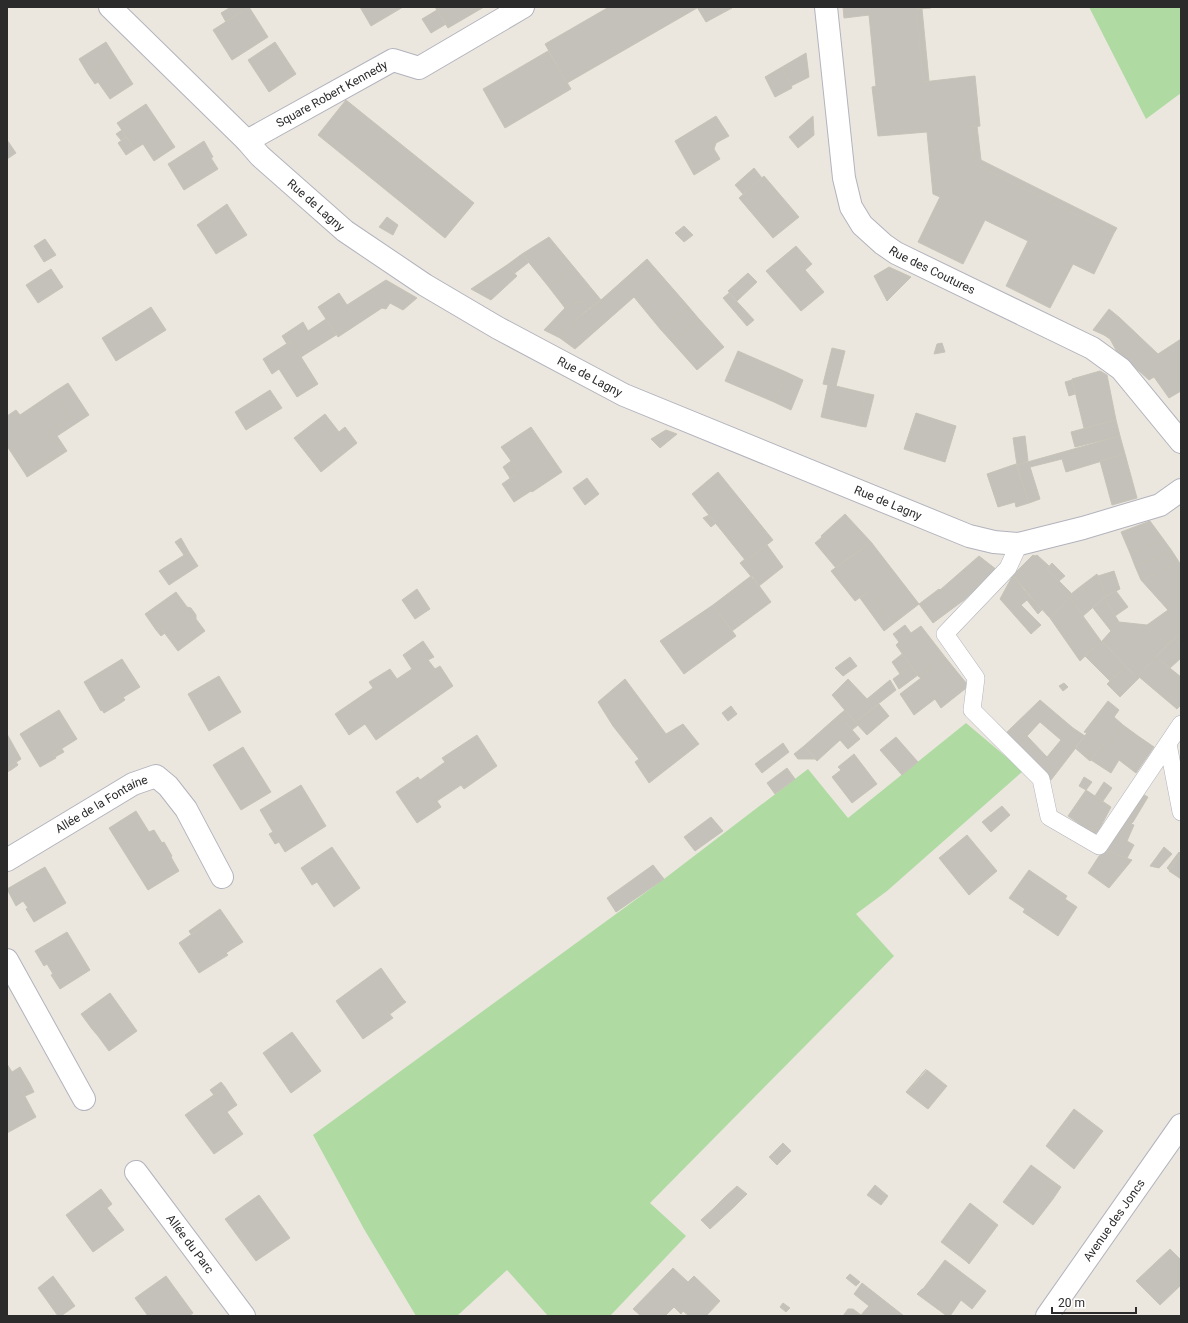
<svg xmlns="http://www.w3.org/2000/svg" width="1188" height="1323" font-family="Roboto,sans-serif">
<style>
.green{fill:#afdba2}
.building{fill:#c4c1ba;stroke:#c6c3b8;fill-rule:evenodd}
.lines{fill:none;stroke-linecap:round;stroke-linejoin:round}
.service-casing{stroke:#b2b3bd;stroke-width:18}
.minor-casing{stroke:#b2b3bd;stroke-width:24}
.tertiary-casing{stroke:#b2b3bd;stroke-width:24}
.service{stroke:#fff;stroke-width:17}
.minor{stroke:#fff;stroke-width:22}
.tertiary{stroke:#fff;stroke-width:22}
.labels{text-anchor:middle;dominant-baseline:central;stroke-width:3;stroke-linejoin:round;paint-order:stroke}
.street-label{font-size:12px;fill:#2b2b2b;stroke:#fff}
</style>
<rect width="100%" height="100%" fill="#ebe7df"/>
<!-- green -->
<path class="green" d="M1089,7h92v86l-35,26z
M966,723l57,48 -136,120 -31,23 38,42 -244,247 36,33 -76,80h-62l-41,-46 -50,46h-41l-52,-87 -51,-94 351,-256 144,-110 40,49z"/>
<!-- building -->
<path class="building" d="M231,7h18l-23,15 -5,-9z
M249,7l19,30 -36,23 -19,-30z
M360,7h43l-32,19z
M435,7h49l-36,21z
M609,7h88v1l-130,75 -22,-39z
M697,7h34l1,1 -26,14z
M843,7h88v1l-15,1 7,73 52,-6 5,50 -9,1 4,37 139,69 -20,41 -21,-10 -23,44 -44,-22 22,-45 -43,-21 -22,44 -45,-22 22,-45 -7,-3 -6,-62 -49,4 -6,-49 4,-1 -7,-71 -25,3z
M916,9h6l7,72 -6,1z
M437,10l9,14 -15,9 -9,-14z
M106,42l9,14 -27,18 -9,-15z
M275,42l21,32 -27,18 -21,-32z
M548,51l23,38 -66,39 -22,-39z
M806,53l3,24 -18,9 -9,-19z
M115,56l18,28 -23,15 -12,-17 -3,2 -7,-10z
M782,67l10,21 -17,9 -10,-20z
M346,100l128,103 -29,35 -127,-103z
M146,104l29,43 -21,14 -11,-17 -8,5 -18,-26z
M716,116l13,20 -13,7 -2,6 6,10 -26,16 -19,-34z
M813,116l1,19 -16,13 -9,-11z
M977,126l4,34 136,68 -3,5 -139,-69 -4,-37z
M122,130l4,7 -5,3 -5,-6z
M126,137l9,12 -9,6 -8,-12z
M7,140l9,13 -9,6z
M204,141l9,16 -2,1 7,11 -34,21 -16,-26z
M754,168l8,10 -19,16 -8,-9z
M764,176l35,41 -26,21 -34,-40z
M227,204l3,5 -30,20 -3,-4z
M230,209l17,26 -31,19 -16,-25z
M387,217l11,8 -5,10 -14,-8z
M684,226l9,9 -9,7 -9,-9z
M549,237l24,29 -25,20 -26,-32z
M45,239l11,16 -12,7 -10,-16z
M796,246l16,18 -7,6 19,22 -23,19 -35,-40z
M522,254l7,8 -14,11 -8,-8z
M647,259l41,47 -27,24 -27,-33 -59,52 -15,-11 15,-18 26,-20z
M507,265l10,11 -26,24 -20,-11z
M573,266l28,34 -13,9 -5,-7h-8l-10,6 -17,-22z
M889,267l22,10 -24,24 -13,-25z
M51,269l12,18 -25,16 -12,-18z
M748,273l9,9 -20,19 -9,-10z
M386,280l31,18 -14,12 -13,-7 -4,6 -4,-1 -44,29 -20,-30 21,-14 8,12z
M729,293l25,27 -7,6 -24,-28z
M575,302h8l5,7 -13,11 -15,18 -16,-8 21,-22z
M688,306l11,13 -27,23 -11,-12z
M151,307l15,23 -50,31 -14,-23z
M1109,309l11,9 -16,17 -11,-5z
M1120,318l38,36 23,-15v52l-12,7 -15,-21 -5,3 -33,-30 -6,-11 -6,-4z
M326,319l10,16 -35,22 -10,-16 -4,3 -5,-8 21,-14 5,9z
M699,319l25,28 -27,23 -25,-28z
M291,341l27,43 -21,13 -18,-28 -7,5 -9,-15z
M942,343l3,9 -11,2 3,-10z
M832,348l13,3 -9,35 29,7 -5,33 -39,-9 7,-32 -5,-1z
M738,351l48,21 -12,30 -49,-21z
M1100,371l7,4 9,45 -32,8 -12,-49z
M786,372l17,8 -12,30 -17,-8z
M1072,380l3,14 -6,2 -4,-14z
M68,383l21,32 -32,21 10,15 -40,26 -1,-2 34,-22 -13,-20 24,-16 -17,-25z
M270,390l12,18 -36,22 -11,-18z
M54,392l17,25 -24,16 13,20 -34,22 -19,-29v-30l9,-6 4,5z
M865,393l9,2 -8,32 -6,-1z
M916,413l40,13 -11,36 -41,-13z
M325,414l14,18 6,-5 12,16 -36,29 -27,-34z
M1116,420l4,16 -45,11 -4,-15z
M531,427l31,45 -30,20 -1,-1 -17,11 -12,-18 17,-12 -18,-25z
M666,430l11,4 -17,14 -9,-9z
M1025,436l3,25 -11,4 -4,-27z
M1120,436l5,18 -59,18 -4,-13 -32,8 10,32 -11,4 -12,-38z
M1125,454l12,44 -25,7 -12,-44z
M511,461l8,11 -9,6 -7,-11z
M1016,464l13,39 -13,4 -1,-5 -17,5 -11,-33z
M718,472l55,68 -27,21 -54,-67z
M587,478l12,16 -14,11 -12,-17z
M845,514l26,28 -35,26 -21,-25 7,-6 -1,-1z
M709,515l7,8 -5,4 -8,-9z
M1150,521l14,19 -34,13 -9,-21z
M181,538l8,14 -5,3 -9,-13z
M1164,540l8,11 -37,15 -5,-13z
M871,542l48,62 -26,20 -24,-33 -14,10 -24,-30z
M767,545l16,22 -24,19 -19,-23 5,-4 1,2z
M1172,551l7,11 -38,18 -6,-14z
M189,552l9,14 -29,19 -10,-14z
M1033,555l2,1 2,-1 12,11 -2,3 26,26 -23,23 -25,-27 -12,-16z
M979,556l18,14 -33,30 -31,23 -14,-19 20,-15 1,1z
M1179,562l2,2v34l-13,12 -27,-30z
M1052,563l13,13 -6,5 -12,-12z
M1114,571l6,18 -14,7 -8,-20z
M1097,574l9,22 -23,20 -10,-14 12,-10 -4,-6z
M1013,575l14,17 -9,10 23,23 -10,9 -31,-35z
M751,576h1l19,26 -39,29 -19,-26z
M1081,586l4,6 -12,10 -3,-4 3,-3 -2,-1z
M417,589l13,20 -15,10 -13,-19z
M869,591l24,33 -9,7 -24,-33z
M1116,591l12,16 -13,9 -11,-18z
M176,592l11,15 4,1 5,7v4l9,12 -27,20 -18,-24 -4,3 -11,-16z
M1027,592l15,18 -4,4 -11,-14 -6,5 -3,-3z
M1070,598l31,43 -21,20 -30,-43z
M1104,598l15,24 -8,9 -18,-23z
M1181,598v35l-13,11 -21,-19 21,-15z
M713,605l23,31 -52,38 -24,-33z
M1119,622l28,3 21,19 -30,32 2,1 -2,2 -36,-38z
M905,625l6,8 10,-7 24,31 -27,19 -22,-31 3,-3 -6,-8z
M160,627l5,6 -4,3 -5,-6z
M1181,633v13l-7,-7z
M1174,639l7,7v12l-11,10 -14,-11z
M423,641l11,16 -6,3 7,9 5,-3 13,20 -77,54 -11,-16 -16,11 -14,-21 38,-26 -4,-6 21,-13 7,10 15,-10 -9,-14z
M1101,641l25,25 -16,15 -25,-25z
M902,654l9,12 -11,8 -8,-12z
M850,657l7,9 -14,10 -8,-8z
M945,657l22,27 -2,5 -24,19 -6,-9 -21,16 -14,-21 21,-16 -3,-2z
M1156,657l25,20v28l-4,4 -39,-33z
M122,659l18,28 -23,14 2,3 -15,9 -2,-3 -1,1 -17,-29z
M911,666l7,9 -19,14 -6,-10z
M1126,666l12,13 -18,18 -13,-13z
M219,676l22,36 -32,19 -21,-37z
M625,679l41,55 17,-10 16,20 -50,39 -14,-21 4,-3 -26,-33 -15,-24z
M848,679l19,20 23,-19 6,10 -41,32 -23,-27z
M1064,683l4,4 -5,4 -4,-5z
M123,697l2,3 -6,4 -2,-3z
M1040,700l33,28 12,8 -34,44 -45,-47zM1040,722l21,18 -14,17 -20,-21z
M1108,701l11,9 -5,7 9,8 -18,23 -3,-3 -12,16 -15,-13 12,-15 -3,-1z
M879,704l10,12 -22,19 -12,-13z
M731,706l6,8 -9,7 -6,-8z
M59,710l18,29 -24,15 3,4 -16,9 -20,-33z
M845,710l13,15 -6,5 -13,-15z
M839,715l21,24 -12,10 -8,-9 -23,21 -13,-15z
M1123,725l15,11 16,11 -18,26 -17,-13 -8,13 -20,-13 11,-15 3,3z
M7,734l14,25 -12,8 2,3 -4,2z
M477,735l20,31 -33,23 -3,-4 -24,16 4,6 -24,16 -21,-31 22,-15 2,3 25,-18 -3,-4z
M896,737l22,25 -16,13 -22,-25z
M783,743l6,9 -27,21 -7,-9z
M804,746l12,13h-18l-4,-5z
M243,747l28,45 -30,18 -28,-45z
M62,749l2,3 -9,5 -2,-3z
M854,754l23,30 -25,19 -20,-26 9,-7 -3,-3z
M16,762l2,3 -7,5 -2,-3z
M787,768l8,11 -20,15 -8,-11z
M1084,777l8,5 -6,8 -7,-4z
M1104,782l8,6 -9,13 -8,-5z
M301,785l25,41 -41,26 -6,-10 -4,2 -6,-10 4,-2 -13,-22z
M1086,790l25,17 -11,21 -12,2 -20,-14z
M1140,793l8,4 -15,25 -9,-4z
M1002,806l8,9 -19,17 -9,-10z
M136,811l13,21 5,-2 8,13 2,-1 8,14 -1,1 8,14 -31,19 -39,-62z
M711,817l12,14 -28,20 -11,-14z
M1124,818l9,4 -2,2 3,1 -7,16 7,4 -7,13 -24,-8z
M1100,828l-5,7 -7,-5z
M967,835l30,36 -28,24 -30,-37z
M332,847l28,41 -26,19 -17,-25 -5,3 -11,-17z
M1164,847l8,7 -13,14 -9,-2z
M1103,850l29,10 -23,28 -21,-15z
M1179,852l2,2 -12,16 -2,-2z
M1181,854v25l-12,-8z
M653,865l11,14 -48,33 -9,-14z
M45,867l21,36 -32,19 -8,-13 2,-1 -5,-7 -7,5 -9,-17z
M1029,870l38,26 -2,3 12,8 -19,29 -35,-24 2,-3 -16,-11z
M220,909l23,33 -17,11 2,2 -29,18 -20,-30 26,-18 -2,-4z
M203,921l2,4 -14,9 -2,-3z
M67,932l23,38 -30,19 -9,-14 2,-1 -6,-10 -3,2 -9,-15z
M381,968l22,31 -16,12 6,7 -30,21 -27,-38z
M110,993l27,38 -28,20 -11,-15 1,-1 -5,-8 -2,2 -11,-15z
M403,999l3,3 -16,12 -3,-3z
M94,1027l5,8 -1,1 -6,-7z
M292,1032l29,39 -30,22 -28,-40z
M7,1064l5,8 8,-5 10,17 -9,5 15,28 -29,16z
M926,1069l-19,24 -1,-1z
M927,1070l20,16 -19,23 -21,-16z
M221,1082l4,5 -11,8 -4,-5z
M30,1084l4,8 -9,4 -4,-7z
M225,1087l12,18 -10,7 16,22 -29,20 -29,-39z
M1074,1109l29,22 -29,38 -28,-23z
M783,1143l8,8 -14,14 -8,-8z
M1031,1165l23,17 -9,11 8,6 -20,26 -30,-23z
M1054,1182l7,5 -8,12 -8,-6z
M875,1185l13,11 -7,9 -14,-10z
M737,1186l10,8 -13,13 -9,-10z
M101,1189l11,15 -5,4 17,22 -31,22 -27,-37z
M259,1195l31,43 -34,23 -31,-42z
M725,1197l9,10 -12,11 -9,-9z
M970,1203l28,22 -17,23 -3,-3 -12,16 -25,-19z
M713,1209l9,9 -12,11 -9,-9z
M978,1245l3,3 -12,16 -3,-3z
M1170,1249l11,11v25l-21,20 -24,-24z
M945,1260l41,31 -14,18 -11,-9 -11,16h-3l-30,-22 5,-5h1z
M673,1268l15,14 6,-6 26,25 -14,15h-17l-6,-5 -2,3 -7,-7 -9,9h-24l-8,-7z
M850,1274l10,8 -4,4 -10,-8z
M53,1276l22,30 -14,10h-3l-20,-28z
M166,1276l27,37 -4,3h-41l-13,-18z
M862,1283l42,33h-44l9,-10 -15,-12z
M783,1303l7,5 -4,4 -6,-5z
M848,1309h5l8,6 -1,1h-17z"/>
<g class="lines">
<!-- service casing -->
<g class="service-casing">
<path id="service" d="M1019,544l-11,24 -63,66 31,44 -4,32 69,69 8,38 50,29 82,-122
M1168,744l13,68"/>
</g>
<!-- minor casing -->
<g class="minor-casing">
<g id="minor">
<path id="s1" d="M110,7l137,134 13,15 85,75 80,54 73,43 126,67 345,141 25,6 25,2 64,-16 77,-23 21,-15"/>
<path id="s2" d="M826,7l18,171 7,29 11,18 21,19 13,9 196,95 29,21 60,73"/>
<path id="s3" d="M247,141l146,-81 26,8 104,-61"/>
<path id="s4" d="M7,860l126,-76 23,-8 12,10 18,23 36,68"/>
<path d="M7,960l77,139"/>
<path id="s5" d="M136,1172l108,144"/>
</g>
</g>
<!-- tertiary casing -->
<g class="tertiary-casing">
<g id="tertiary">
<path id="s6" d="M1047,1316l134,-191"/>
</g>
</g>
<!-- service -->
<use href="#service" class="service"/>
<!-- minor -->
<use href="#minor" class="minor"/>
<!-- tertiary -->
<use href="#tertiary" class="tertiary"/>
</g>
<g class="labels">
<!-- street labels -->
<g class="street-label">
<text stroke="none"><textPath href="#s3" startOffset="97">Square Robert Kennedy</textPath></text>
<text stroke="none"><textPath href="#s1" startOffset="286">Rue de Lagny</textPath></text>
<text stroke="none"><textPath href="#s2" startOffset="307">Rue des Coutures</textPath></text>
<text stroke="none"><textPath href="#s1" startOffset="610">Rue de Lagny</textPath></text>
<text stroke="none"><textPath href="#s1" startOffset="934">Rue de Lagny</textPath></text>
<text stroke="none"><textPath href="#s4" startOffset="110">Allée de la Fontaine</textPath></text>
<text stroke="none"><textPath href="#s6" startOffset="117">Avenue des Joncs</textPath></text>
<text stroke="none"><textPath href="#s5" startOffset="90">Allée du Parc</textPath></text>
</g>
</g>
<!-- border -->
<rect width="1188" height="1323" fill="none" stroke="#2b2b2b" stroke-width="16"/>
<!-- scale -->
<path d="M1052 1307v6h84v-6" fill="none" stroke="#2b2b2b" stroke-width="2"/>
<text x="1058" y="1307" font-size="12" fill="#2b2b2b" stroke="#ffffff" stroke-width="3" paint-order="stroke">20 m</text>
</svg>
